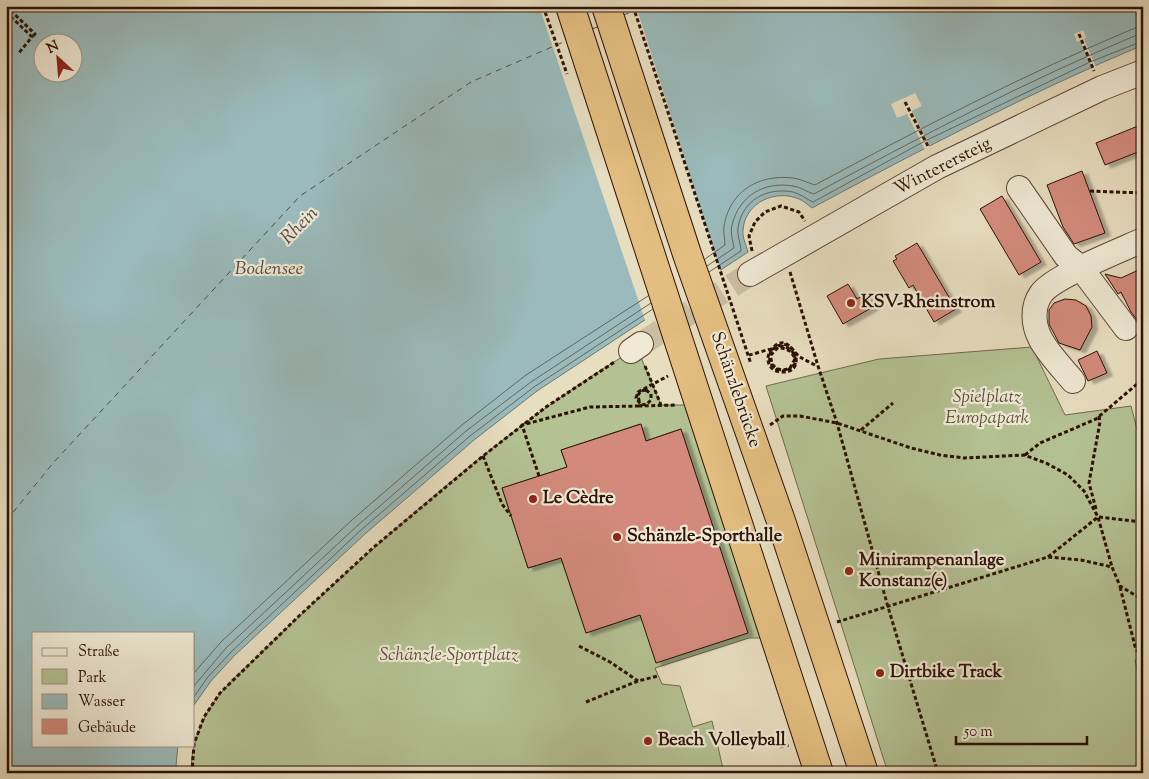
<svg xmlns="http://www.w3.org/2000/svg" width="1149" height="779" font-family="'Sorts Mill Goudy',serif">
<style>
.green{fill:#b4c193;stroke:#70694c;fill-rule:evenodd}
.water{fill:#9ababb;stroke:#6e7672;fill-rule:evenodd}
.pier{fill:#e7ddbf}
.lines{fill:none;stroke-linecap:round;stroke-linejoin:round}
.shore{stroke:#636660;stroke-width:1}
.ferry{stroke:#524c45;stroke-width:1;stroke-dasharray:6 5;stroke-linecap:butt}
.building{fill:#d38a7b;stroke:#2c1105;filter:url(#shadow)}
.minor-tunnel{stroke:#cbbea3;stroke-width:24;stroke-dasharray:24 12;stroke-linecap:butt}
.minor-casing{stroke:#5b4434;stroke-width:26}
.path{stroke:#2c1105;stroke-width:3;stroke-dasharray:4 2.5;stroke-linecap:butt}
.minor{stroke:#efe9d5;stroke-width:24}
.major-bridge-casing{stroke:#2c1105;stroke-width:30;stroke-linecap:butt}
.path-bridge{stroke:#2c1105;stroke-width:3;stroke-dasharray:4 2.5;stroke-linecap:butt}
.major-bridge{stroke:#e4be80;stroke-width:28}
.poi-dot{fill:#8f2418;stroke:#efe9d5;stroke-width:2}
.labels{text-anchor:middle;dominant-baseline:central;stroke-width:4.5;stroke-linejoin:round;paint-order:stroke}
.street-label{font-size:18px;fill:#2c1105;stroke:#efe9d5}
.poi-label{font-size:18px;font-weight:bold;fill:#2c1105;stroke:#efe9d5;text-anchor:start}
.park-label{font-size:18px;font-style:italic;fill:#5c4f37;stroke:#efe9d5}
.water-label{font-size:19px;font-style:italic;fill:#524c45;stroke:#efe9d5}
</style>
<defs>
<filter id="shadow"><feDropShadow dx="5.5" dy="3" stdDeviation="1" flood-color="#0004"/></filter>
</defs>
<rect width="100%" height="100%" fill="#e7ddbf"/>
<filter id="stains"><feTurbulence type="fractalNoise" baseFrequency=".004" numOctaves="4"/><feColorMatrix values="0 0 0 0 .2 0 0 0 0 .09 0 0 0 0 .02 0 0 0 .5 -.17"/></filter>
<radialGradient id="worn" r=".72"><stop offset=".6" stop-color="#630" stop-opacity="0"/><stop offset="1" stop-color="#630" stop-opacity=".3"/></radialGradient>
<!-- green -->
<path class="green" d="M1032,347l33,68 66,-9 12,46v201l-8,7 8,36v77h-255l-122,-387 113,-27z
M637,348l24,57h25l78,233h-15l-94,30 7,16 18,2 13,41 19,-6 12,52h-532c-4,-25 13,-62 29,-80 10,-13 23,-24 35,-35 24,-24 49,-47 74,-70 94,-86 198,-176 307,-240zM640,424l6,17 35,-12 -41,186 -54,18 -25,-75 -33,10 -26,-80 65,-21 -6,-17z"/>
<!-- water -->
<path class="water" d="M6,6h1137v39c-114,48 -223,105 -331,163 -4,-3 -8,-7 -13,-9 -23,-10 -54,3 -56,31 -1,7 3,15 5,22l-211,139 -63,49 -109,94 -131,122 -23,25 -17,24v-72h-160v112h144l-2,21 1,7h-171zM42,42h30v30h-30z"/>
<!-- pier -->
<path class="pier" d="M539,6h97l85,267 -75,50z
M1083,30l3,7 -2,2 12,28 -4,2 -12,-28 -3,1 -3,-8z
M915,93l7,13 -10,5 18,36 -5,3 -18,-36 -10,4 -6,-14z"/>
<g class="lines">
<!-- shore -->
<path class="shore" d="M705,259l20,-14c0,-6 -2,-13 -1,-19 6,-36 36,-52 69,-48 8,1 15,5 22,7 104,-56 210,-111 320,-157l8,-1
M707,266l27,-18c-1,-7 -4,-15 -2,-23 7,-29 32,-44 61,-39 8,1 14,6 21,8 106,-57 212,-113 323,-159h6
M709,272l32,-21c0,-7 -4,-15 -3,-23 4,-28 29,-41 55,-36 8,2 13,7 20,10l112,-61 165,-79 53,-21
M194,673l27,-31 131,-122 110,-95 64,-50 122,-79
M194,686l32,-38 131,-122 109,-95 65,-49 120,-79
M194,697l13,-19 24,-26 130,-122 109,-94 64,-49 119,-78"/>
<!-- ferry -->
<path class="ferry" d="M624,15l20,-9
M592,29l8,-3
M6,521l48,-59 246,-266 171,-114 97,-42"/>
</g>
<!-- building -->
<path class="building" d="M1143,124v26l-38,15 -9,-22z
M1082,171l23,62 -31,11 -11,-17 -16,-42z
M1002,196l39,66 -22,13 -39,-66z
M917,243l39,66 -22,13 -21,-37 -4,3 -16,-27 4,-2 -2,-3z
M1143,268v68l-6,-16 -6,-8 -10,-20 -3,2 -13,-20 16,4z
M848,284l9,15 8,-5 8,13 -30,17 -16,-28z
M1065,299l11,1 10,6 5,10 1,11 -12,23 -21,-7 -10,-19v-14l5,-7z
M1097,351l10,22 -19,8 -10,-21z
M641,424l5,17 35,-12 67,204 -92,30 -16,-48 -54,18 -25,-75 -33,10 -26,-80 65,-21 -6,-17z"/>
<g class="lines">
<!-- minor-tunnel -->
<path class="minor-tunnel" d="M641,344l109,-70"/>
<!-- minor casing -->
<g class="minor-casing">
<path id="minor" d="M1019,188l47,68 15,12 45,60
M750,274l187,-107 165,-79 41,-16
M631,351l10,-7
M1073,381c-10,-12 -27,-30 -33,-43 -7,-14 -8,-31 1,-44 11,-17 80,-44 102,-54"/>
</g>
<!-- path -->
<path class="path" d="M6,6l29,28 -3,3
M6,12l26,25 -14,17
M1079,34l15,37
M905,102l24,46
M1090,191l53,2
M752,251l-3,-15 6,-14 10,-10 16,-6 18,6 6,9
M790,272l28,94 19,57 51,184 50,166
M795,359l-5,9c-11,5 -20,-1 -19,-13l8,-9c10,0 18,7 16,18l-8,7c-12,1 -21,-7 -16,-20 22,-23 38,23 11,21 -6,0 -11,-3 -13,-8 -2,-5 -1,-11 3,-15 13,-16 21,3 28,8 5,3 11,6 17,9
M645,366l16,39
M646,390l-5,1 -3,4 2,11 37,-1
M770,425l13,-9h17l37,7 74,25 29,7 24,3 60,-3 22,8 22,12 16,16 14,26 14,50
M861,430l32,-27
M1025,455l15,-12 56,-24 47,-40
M483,456l19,48 9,12
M539,476l-17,-51 68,-18 50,-1
M1096,509l-7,-26 11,-61 -1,-6
M1048,557l50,-40 45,5
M1120,587l16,63 7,4
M837,622l211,-65 33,3 31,7 8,19 23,14
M579,646l31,16 28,19
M586,702l52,-21 20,-5
M780,747l7,-2v2
M192,773l2,-29 10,-27 16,-24 79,-77 75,-69 109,-91 63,-49 70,-46"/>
<!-- minor -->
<use href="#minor" class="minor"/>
<!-- major-bridge casing -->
<g class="major-bridge-casing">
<path id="major-bridge" d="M570,6l249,767
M606,6l81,248 94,267 83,252"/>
</g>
<!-- path-bridge -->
<path class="path-bridge" d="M543,6l24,68
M633,6l118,358
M749,355c15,-3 39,-16 46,4
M646,390l5,4v6l-4,4 -6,1 -5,-7 2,-6 30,-16"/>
<!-- major-bridge -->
<use href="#major-bridge" class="major-bridge"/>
</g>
<!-- markers -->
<g class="poi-dot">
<circle cx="851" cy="303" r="5"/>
<circle cx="533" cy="499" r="5"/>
<circle cx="617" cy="537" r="5"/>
<circle cx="849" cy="571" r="5"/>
<circle cx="880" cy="673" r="5"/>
<circle cx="648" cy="741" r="5"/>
</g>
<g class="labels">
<!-- street labels -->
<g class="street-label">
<text transform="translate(943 167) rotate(-27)">Winterersteig</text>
<text transform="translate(735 390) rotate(71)">Schänzlebrücke</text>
</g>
<!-- poi labels -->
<g class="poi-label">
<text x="861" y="303">KSV-Rheinstrom</text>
<text x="543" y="499">Le Cèdre</text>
<text x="627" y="537">Schänzle-Sporthalle</text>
<text x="859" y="561">Minirampenanlage<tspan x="859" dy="21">Konstanz(e)</tspan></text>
<text x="890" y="673">Dirtbike Track</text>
<text x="658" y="741">Beach Volleyball</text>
</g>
<!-- park labels -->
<g class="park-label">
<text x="987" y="398">Spielplatz<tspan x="987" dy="21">Europapark</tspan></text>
<text x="449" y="656">Schänzle-Sportplatz</text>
</g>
<!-- water labels -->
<g class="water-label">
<text transform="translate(300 226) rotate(-45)">Rhein</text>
<text x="269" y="269">Bodensee</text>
</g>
</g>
<!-- margin -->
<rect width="1149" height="779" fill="none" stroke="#e7ddbf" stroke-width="25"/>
<rect x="8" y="8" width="1134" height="764" fill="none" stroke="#2c1105" stroke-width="2.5"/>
<rect x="12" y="12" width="1124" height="754" fill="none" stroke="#2c1105"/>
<!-- legend -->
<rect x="32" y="632" width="162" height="115" fill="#efe9d5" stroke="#a19382"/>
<rect x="42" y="648" width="25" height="8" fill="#efe9d5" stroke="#a19382"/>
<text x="78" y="656" font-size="15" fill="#2c1105">Straße</text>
<rect x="42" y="669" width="25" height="15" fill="#b4c193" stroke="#a19382"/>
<text x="78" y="682" font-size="15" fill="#2c1105">Park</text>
<rect x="42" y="694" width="25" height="15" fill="#9ababb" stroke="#a19382"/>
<text x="78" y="706" font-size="15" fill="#2c1105">Wasser</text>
<rect x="42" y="719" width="25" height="15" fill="#d38a7b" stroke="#a19382"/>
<text x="78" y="732" font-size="15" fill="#2c1105">Gebäude</text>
<!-- north arrow -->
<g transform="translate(58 58) rotate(334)"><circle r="24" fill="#efe9d5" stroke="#a19382"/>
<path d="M0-4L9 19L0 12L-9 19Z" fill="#8f2418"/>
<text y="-8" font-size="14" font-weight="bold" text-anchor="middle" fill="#2c1105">N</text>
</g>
<!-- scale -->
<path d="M956 736v8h131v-8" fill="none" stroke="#2c1105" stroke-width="2.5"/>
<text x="964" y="736" font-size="15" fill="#2c1105" stroke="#efe9d5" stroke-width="4" paint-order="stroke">50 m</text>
<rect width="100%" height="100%" filter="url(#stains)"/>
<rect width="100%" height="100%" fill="url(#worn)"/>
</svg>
